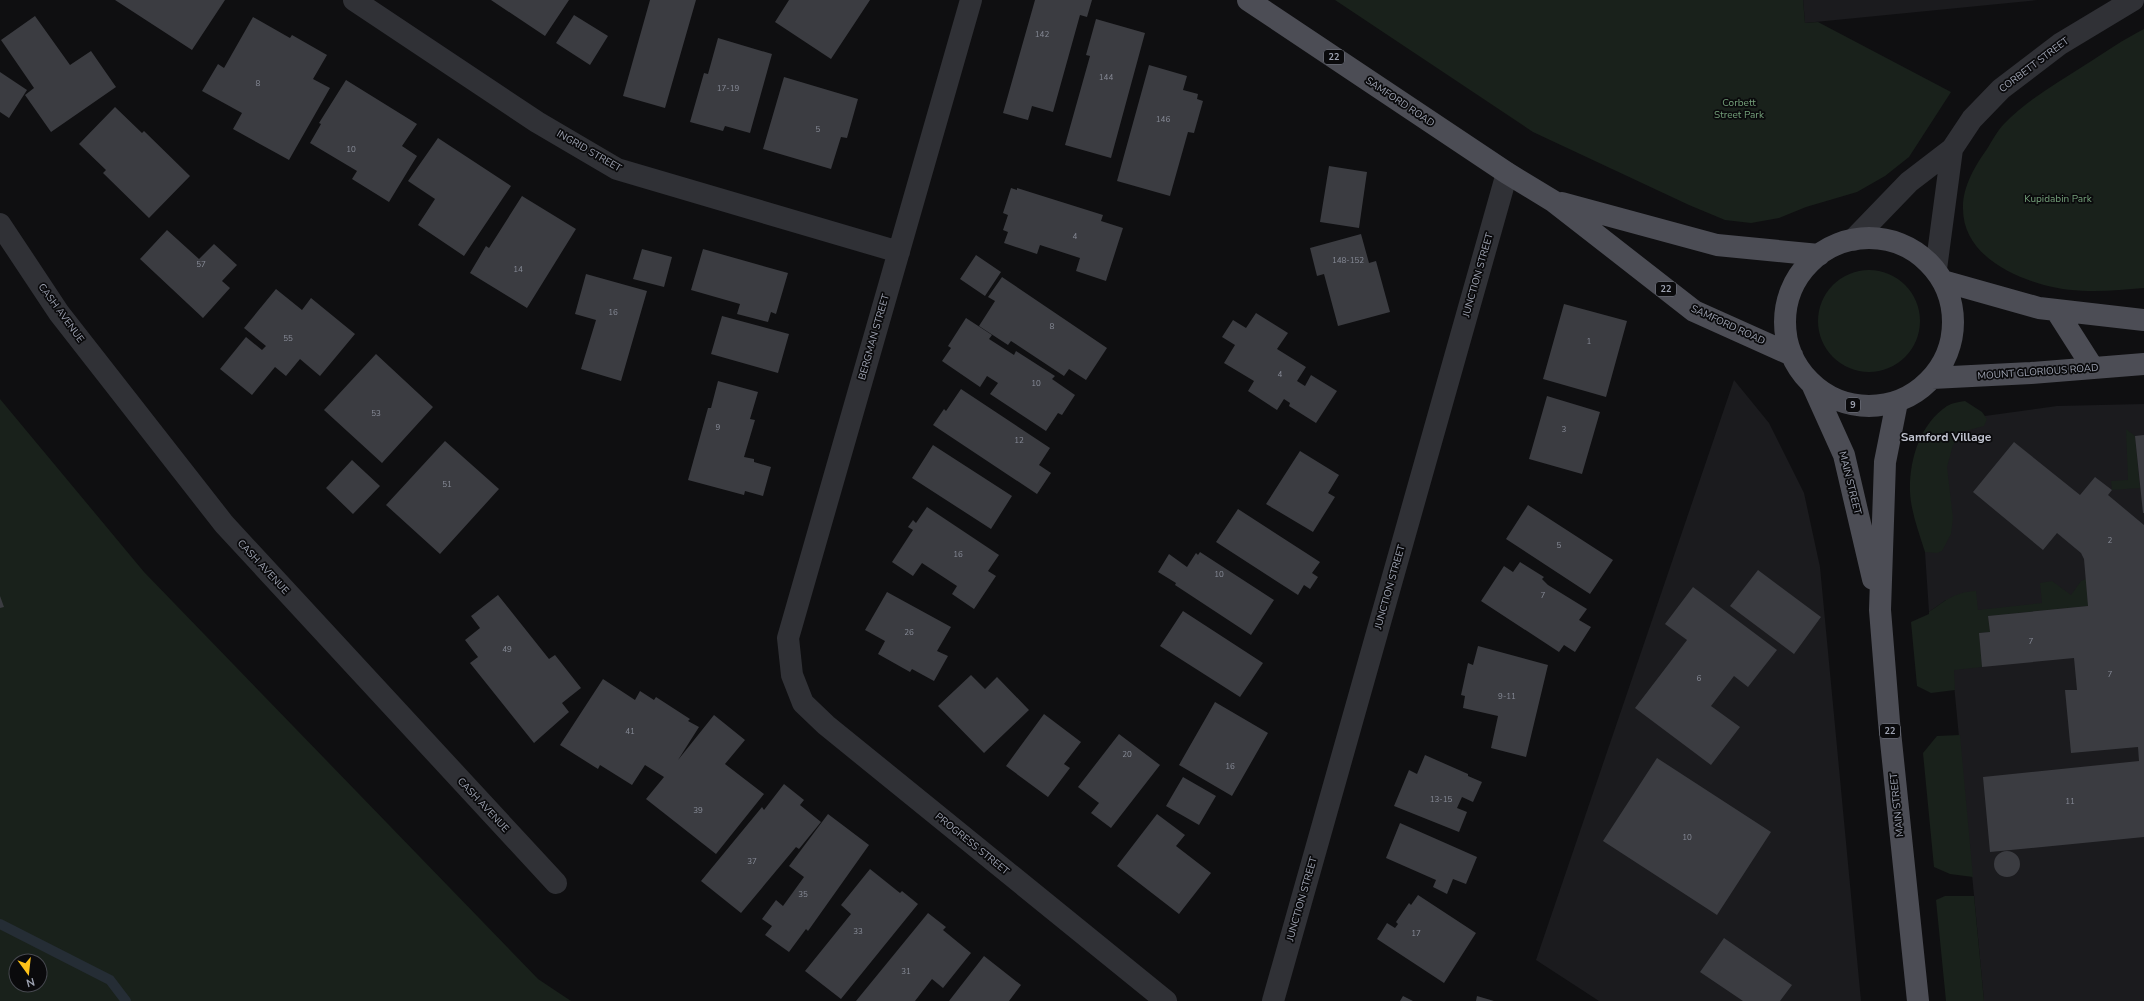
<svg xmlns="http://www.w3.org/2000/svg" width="2144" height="1001" font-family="'Nunito Sans',sans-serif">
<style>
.built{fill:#1b1b1e}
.green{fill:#19211b;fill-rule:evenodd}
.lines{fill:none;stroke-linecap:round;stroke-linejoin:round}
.stream{stroke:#252d35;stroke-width:10}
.building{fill:#3b3c41}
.minor{stroke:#303136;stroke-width:22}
.major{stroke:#4c4d55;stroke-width:22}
.labels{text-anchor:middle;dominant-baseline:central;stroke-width:3.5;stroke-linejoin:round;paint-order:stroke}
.number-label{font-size:8px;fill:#868a96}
.shield{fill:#0a0a0c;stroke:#727681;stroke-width:1}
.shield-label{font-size:9px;font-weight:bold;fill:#9fa4b3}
.street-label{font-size:10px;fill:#9fa4b3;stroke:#0a0a0c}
.park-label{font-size:10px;fill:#74a07a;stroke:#0a0a0c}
.quarter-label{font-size:12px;font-weight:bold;fill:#c0c3cf;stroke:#0a0a0c}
</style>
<rect width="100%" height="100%" fill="#0f0f11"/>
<!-- built -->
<path class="built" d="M1803,0h235l-233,23z
M1734,380l35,43 35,70 16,74 41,434h-262l-63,-41z
M2144,404v597h-160l-38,-401 -17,12 -4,-60h12l-3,-77 29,-56 94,-13z"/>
<!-- green -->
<path class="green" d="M1335,0h468l2,23 13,-1 133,70 -42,65 -24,19 -28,16 -51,15 -27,11 -28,5 -26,-3 -36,-15 -156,-73z
M2144,29v259c-33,3 -67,6 -100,-3 -36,-10 -82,-33 -81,-78 0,-21 12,-41 24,-58 5,-8 10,-18 17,-25 23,-24 53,-41 81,-59 19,-12 39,-26 59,-36z
M1818 321a51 51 0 1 1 102 0a51 51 0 1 1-102 0Z
M0,399l144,173 394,407 33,22h-571zM16,961h24v24h-24z
M1965,401l17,11 5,7 -3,7 -19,5 -12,14 -6,22 6,51 -2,16 -9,17 -5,2 -12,-1c-6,-19 -14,-40 -15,-60 -1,-32 10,-68 37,-86 5,-3 12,-4 18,-5z
M2126,429l9,7 5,52 -28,2 -1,-9 17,-1z
M2086,579l2,27 -100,10 2,16 -11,1 3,34 -28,3 1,20 -24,3 -14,-7 -6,-64 18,-8v-2c17,-12 26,-20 47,-21l2,19 64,-7 -2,-20 12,-2 19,14 10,-14z
M1960,735l13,142 -23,-3 -16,-7 -11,-114 14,-17z
M1945,896h29l10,105h-38l-10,-101z"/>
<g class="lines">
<!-- stream -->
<path class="stream" d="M0,924l110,56 16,21"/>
</g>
<!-- building -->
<path class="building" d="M115,0h110l-33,50z
M491,0h78l-24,36z
M650,0h46l-31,108 -42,-12z
M789,0h81l-39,59 -56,-37z
M1035,0h57l-5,17 -7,-2 -27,97 -21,-6 -4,14 -25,-7z
M574,15l34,21 -18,29 -34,-22z
M35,16l35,49 21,-14 25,36 -65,45 -26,-37 9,-7 -33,-48z
M253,17l37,21 2,-3 35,20 -14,24 17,9 -41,72 -56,-31 9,-16 -40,-22 16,-27 6,4z
M1096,19l49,14 -34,125 -46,-13 25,-89 -4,-1z
M718,38l54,16 -22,79 -25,-7 -2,5 -33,-9 14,-49 4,1z
M1149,65l38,11 -4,14 15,4 -1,5 6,2 -9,32 -6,-1 -18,64 -53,-15z
M0,72l27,18 -18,28 -9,-6z
M784,77l74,22 -11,39 -6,-1 -10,32 -68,-20z
M346,80l71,44 -15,22 15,10 -28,46 -37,-23 5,-8 -47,-28 11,-19 -2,-1z
M115,107l27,26 2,-2 46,45 -41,42 -46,-45 3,-3 -27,-26z
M438,138l73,48 -47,70 -46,-31 17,-26 -27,-18z
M1329,166l38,6 -8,56 -39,-6z
M1011,188l6,2v-2l86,27 -2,6 22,7 -17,53 -30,-10 4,-13 -40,-13 -3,9 -33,-11 4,-11 -5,-2 5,-15 -5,-2z
M522,196l54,33 -49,79 -57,-35 16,-27 3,2z
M167,230l32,29 15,-15 23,21 -15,16 8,7 -27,30 -63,-59z
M1361,234l8,29 7,-2 14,51 -52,14 -14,-52 -7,2 -7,-28z
M642,249l30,8 -8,30 -31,-8z
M703,249l85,24 -12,41 -5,-2 -3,10 -31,-8 3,-10 -49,-14z
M976,255l25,17 -16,24 -25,-17z
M586,274l61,17 -26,90 -40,-12 15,-49 -21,-6z
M1002,277l105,71 -21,32 -17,-11 -5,7 -53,-35 -3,4 -29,-19 16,-25 -7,-4z
M276,289l26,21 9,-12 44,36 -35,42 -20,-17 -14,17 -11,-9 -23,28 -32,-26 26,-32 16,13 4,-4 -22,-18z
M1564,304l63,17 -21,76 -63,-18z
M1256,313l32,20 -11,16 29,18 -9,14 8,5 6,-11 26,16 -21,32 -27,-17 1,-3 -6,-4 -7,11 -29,-19 6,-10 -30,-18 11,-18 -13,-8 11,-17 13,8z
M722,316l67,18 -11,39 -67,-19z
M966,318l26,17 -3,4 25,16 2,-4 39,25 -3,3 23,16 -13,20 -4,-2 -12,18 -56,-37 8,-11 -11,-7 -7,11 -38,-26 9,-13 -3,-2z
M376,354l57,53 -51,56 -58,-53z
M718,381l40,11 -8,27 5,1 -11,37 10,2v3l17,5 -8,29 -18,-5 -1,4 -56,-15 20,-72h3z
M961,389l89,59 -11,17 12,8 -14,21 -104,-69 11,-16 2,2z
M1547,396l53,16 -18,62 -53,-15z
M2144,435v78h-1l-8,-77z
M445,441l54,48 -59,65 -54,-49z
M2014,442l66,53 15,-18 17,13 -4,5 36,30v312l-154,15 -7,-75 156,-16 -1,-14 -67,6 -6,-63h12l-3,-32 -92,9 -3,-34 11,-1 -2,-16 100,-10 -4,-47 -3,-6 -24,-20 -14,17 -70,-58z
M933,445l79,51 -21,33 -79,-51z
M1300,451l39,24 -11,18 7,4 -22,35 -47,-28z
M352,460l28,26 -27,28 -27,-26z
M1528,505l85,55 -23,34 -84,-55z
M927,507l72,48 -11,16 8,5 -22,33 -22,-15 5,-8 -35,-23 -9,13 -21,-14 21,-32 -5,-3 5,-7 3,3z
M1238,509l82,53 -8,11 6,4 -8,12 -6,-4 -6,10 -82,-53z
M1200,552l74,48 -23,35 -76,-50 1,-2 -18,-11 11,-18 18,13 9,-14 2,2z
M1520,562l24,15 -2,2 6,6 39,24 -8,11 12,7 -16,25 -11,-7 -5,7 -78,-51 23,-35 9,6z
M1758,570l63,47 -27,37 -64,-48z
M1693,587l84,63 -29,37 -14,-11 -23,30 29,21 -29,38 -76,-57 52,-68 -22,-16z
M887,592l64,35 -14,24 11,5 -14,25 -22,-12 -2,3 -32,-18 7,-13 -20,-11z
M498,595l51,64 6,-4 26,33 -19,15 7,9 -35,31 -64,-80 8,-6 -13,-17 15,-12 -9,-12z
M0,596l4,11 -4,1z
M1183,611l80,52 -23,34 -80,-51z
M1478,646l70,19 -22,92 -35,-9 7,-32 -35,-8 2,-12 -4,-1 7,-32 5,2z
M971,675l14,14 12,-12 32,33 -45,43 -46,-47z
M603,679l32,21 5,-9 14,9 2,-3 34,22 -2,2 11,6 -21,33 36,-45 31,25 -20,24 39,30 -48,60 -70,-55 18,-22 -19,-12 -13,20 -32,-20 -2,4 -38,-24z
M1215,702l53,31 -36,63 -53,-31z
M1044,714l37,28 -17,22 6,4 -22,29 -42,-31z
M1119,734l41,31 -49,63 -20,-15 8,-10 -21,-16z
M1425,755l43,19v2l14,6 -9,20 -11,-5 -5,11 10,4 -8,20 -65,-26 15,-36 8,4z
M1657,758l114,74 -54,83 -114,-74z
M1183,777l33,19 -17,29 -33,-19z
M784,784l20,16 -4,5 21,17 -22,27 -3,-2 -55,66 -40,-32 61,-74 2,3z
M828,814l41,31 -61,86 -2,-2 -17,23 -24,-17 7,-9 -10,-7 14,-19 7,6 21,-29 -15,-11z
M1157,814l28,21 -9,11 35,27 -32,41 -62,-48z
M1400,823l77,34 -11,27 -13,-5 -6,15 -14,-7 3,-7 -50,-22z
M1994 864a13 13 0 1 1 26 0a13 13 0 1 1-26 0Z
M870,869l30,24 2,-2 16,13 -77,95 -36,-28 46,-57 -10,-9z
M1418,895l58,38 -32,50 -67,-44 10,-16 8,5 3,-4 -2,-2 13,-19 2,2z
M928,913l18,14 -3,3 28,23 -28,35 -11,-9 -17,22h-59z
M1724,938l68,47 -12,16h-37l-43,-29z
M984,956l37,29 -12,16h-60z
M1403,996l10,5h-13z
M1477,996l17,5h-18z"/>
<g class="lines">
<!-- minor -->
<path class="minor" d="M354,0l183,122 80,47 282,83
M971,0l-183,638 4,37 11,28 23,22 340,276
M0,224l59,89 165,211 332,359
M1853,240l56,-58 43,-33 20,-30 29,-30 59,-45 73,-44
M1936,269l16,-120
M1273,1001l234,-828"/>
<!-- major -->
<path class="major" d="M1248,0l259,173 46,28 141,110 98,44
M1562,203l155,42 102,10
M1785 322a84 84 0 1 1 168 0a84 84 0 1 1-168 0Z
M1943,281l96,27 105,12
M2056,310l37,58
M1932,378l99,-5 113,-9
M1812,384l32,71 29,124
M1897,402l-12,60 -5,148 9,112 29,279"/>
</g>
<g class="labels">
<!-- number labels -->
<g class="number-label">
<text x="1042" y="34">142</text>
<text x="1106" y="77">144</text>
<text x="258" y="83">8</text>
<text x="728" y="88">17-19</text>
<text x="1163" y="119">146</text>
<text x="818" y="129">5</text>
<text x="351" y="149">10</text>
<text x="1075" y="236">4</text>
<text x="1348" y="260">148-152</text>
<text x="201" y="264">57</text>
<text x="518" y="269">14</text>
<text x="613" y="312">16</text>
<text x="1052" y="326">8</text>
<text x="288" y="338">55</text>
<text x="1589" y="341">1</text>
<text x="1280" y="374">4</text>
<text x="1036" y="383">10</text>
<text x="376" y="413">53</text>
<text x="718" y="427">9</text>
<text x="1564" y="429">3</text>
<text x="1019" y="440">12</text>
<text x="447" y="484">51</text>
<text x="2110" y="540">2</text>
<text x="1559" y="545">5</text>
<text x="958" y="554">16</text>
<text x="1219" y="574">10</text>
<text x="1543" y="595">7</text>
<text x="909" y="632">26</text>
<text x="2031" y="641">7</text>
<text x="507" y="649">49</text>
<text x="2110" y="674">7</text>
<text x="1699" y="678">6</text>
<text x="1507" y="696">9-11</text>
<text x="630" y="731">41</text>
<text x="1127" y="754">20</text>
<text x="1230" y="766">16</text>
<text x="1441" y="799">13-15</text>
<text x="2070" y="801">11</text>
<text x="698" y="810">39</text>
<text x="1687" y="837">10</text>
<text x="752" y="861">37</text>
<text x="803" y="894">35</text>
<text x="858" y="931">33</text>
<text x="1416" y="933">17</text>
<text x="906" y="971">31</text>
</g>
<!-- shield labels -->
<g class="shield">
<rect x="1324" y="50" width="20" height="14" rx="3"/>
<rect x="1656" y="282" width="20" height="14" rx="3"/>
<rect x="1846" y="398" width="14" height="14" rx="3"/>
<rect x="1880" y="724" width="20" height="14" rx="3"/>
</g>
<g class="shield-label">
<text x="1334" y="57">22</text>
<text x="1666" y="289">22</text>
<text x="1853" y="405">9</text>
<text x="1890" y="731">22</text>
</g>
<!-- street labels -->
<g class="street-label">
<text transform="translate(2034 65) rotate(-37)">CORBETT STREET</text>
<text transform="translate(1400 102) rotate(34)">SAMFORD ROAD</text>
<text transform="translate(589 151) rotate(30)">INGRID STREET</text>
<text transform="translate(1478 275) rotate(-74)">JUNCTION STREET</text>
<text transform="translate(61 313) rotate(54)">CASH AVENUE</text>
<text transform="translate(1728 325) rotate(25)">SAMFORD ROAD</text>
<text transform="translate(874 337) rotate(-74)">BERGMAN STREET</text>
<text transform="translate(2038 372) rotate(-4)">MOUNT GLORIOUS ROAD</text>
<text transform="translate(1850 483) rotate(76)">MAIN STREET</text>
<text transform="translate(263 567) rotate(47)">CASH AVENUE</text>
<text transform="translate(1390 587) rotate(-74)">JUNCTION STREET</text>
<text transform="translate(483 805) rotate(47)">CASH AVENUE</text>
<text transform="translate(1897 805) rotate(-96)">MAIN STREET</text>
<text transform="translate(972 844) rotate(39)">PROGRESS STREET</text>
<text transform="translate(1302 899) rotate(-74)">JUNCTION STREET</text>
</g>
<!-- park labels -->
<g class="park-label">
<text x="1739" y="103">Corbett<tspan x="1739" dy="12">Street Park</tspan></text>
<text x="2058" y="199">Kupidabin Park</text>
</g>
<!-- quarter labels -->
<g class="quarter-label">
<text x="1946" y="437">Samford Village</text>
</g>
</g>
<!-- north arrow -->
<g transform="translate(28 973) rotate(165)"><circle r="19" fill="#0a0a0c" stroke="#46484f"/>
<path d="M0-3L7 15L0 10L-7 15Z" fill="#ffc319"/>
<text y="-6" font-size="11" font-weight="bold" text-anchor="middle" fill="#9fa4b3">N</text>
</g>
</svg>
